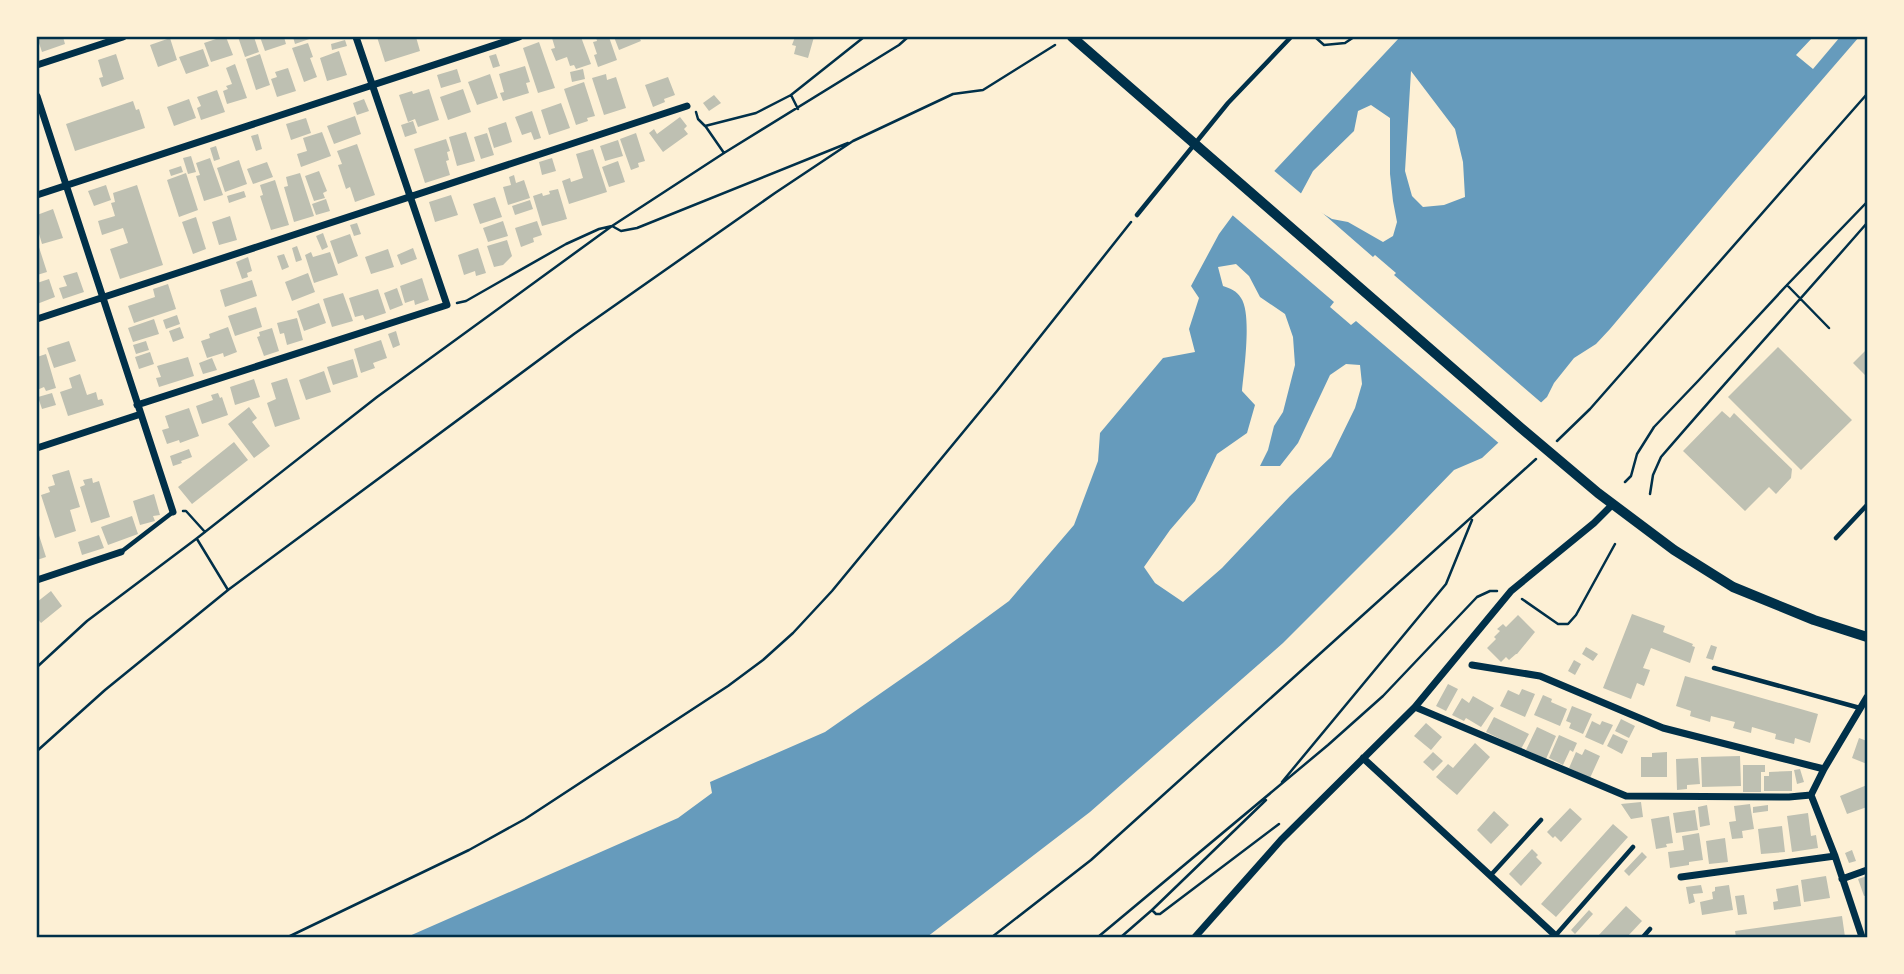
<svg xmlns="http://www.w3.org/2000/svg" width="1904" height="974" font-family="'DejaVu Sans',sans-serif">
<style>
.water{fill:#669bbc;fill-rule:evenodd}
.pier{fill:#fdf0d5}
.building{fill:#bec0b2}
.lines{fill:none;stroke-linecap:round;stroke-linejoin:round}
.path{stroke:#003049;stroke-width:2.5}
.service{stroke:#003049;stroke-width:4.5}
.minor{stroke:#003049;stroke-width:7}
.tertiary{stroke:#003049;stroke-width:10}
.neatline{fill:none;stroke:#003049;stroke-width:2.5}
</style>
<rect width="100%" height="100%" fill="#fdf0d5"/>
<!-- water -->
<path class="water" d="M1400,37h413l-17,18 17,14 27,-32h19l-126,146 -123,146 -14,15 -22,14 -20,25 -7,14 -65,61 -28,12 -59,61 -112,112 -193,169 -163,125h-520l271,-119 34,-25 -2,-11 115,-50 102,-71 82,-60 65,-76 24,-64 2,-28 63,-75 32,-6 -6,-23 10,-31 -8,-12 28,-52 14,-19zM1411,71l44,58 8,33 2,35 -21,8 -21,2 -11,-11 -7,-25zM1371,105l19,13v56l3,27 4,21 -4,14 -10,6 -35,-20 -16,-3 -34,-20 15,-28 41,-40 4,-20zM1236,264l13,12 11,21 25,17 8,23 2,28 -12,47 -9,14 -6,24 -8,16h20l18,-23 32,-68 16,-11 14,1 2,19 -7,24 -24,49 -41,39 -68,72 -39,34 -28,-19 -11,-16 26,-37 25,-29 22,-47 30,-21 8,-28 -13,-14c2,-22 10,-77 -1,-93 -5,-8 -10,-9 -18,-12l-5,-19z"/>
<!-- pier -->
<path class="pier" d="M1272,169l32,27 -1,2 8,5 62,54 2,-2 21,18 -2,2 150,130 -43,40 -145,-124 -5,4 -21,-18 4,-5 -104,-89z"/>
<!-- building -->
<path class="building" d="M37,37h26l2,7 -23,8z
M222,37h4l7,18 -22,7 -7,-19z
M238,37h16l5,15 -14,5z
M260,37h24l2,7 -21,7z
M293,37h22l-20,7z
M377,37h39l4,14 -35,11z
M556,37h25l10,27 -15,5 -2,-4 -4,1 -3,-9 -11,4 -5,-12 4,-1 -3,-10z
M596,37h13l8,23 -19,7 -4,-12 3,-1 -4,-12 4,-1z
M614,37h25l2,4 -22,9z
M795,37h19l-6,21 -14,-4 2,-8 -4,-1z
M170,38l7,22 -19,7 -8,-22z
M345,40l2,6 -15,4 -1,-6z
M539,42l16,46 -17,5 -15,-45z
M308,43l5,14 -3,1 7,19 -13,5 -12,-34z
M203,49l6,17 -23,8 -7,-17z
M339,51l8,24 -20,6 -7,-23z
M116,54l8,25 -22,8 -3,-9 4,-1 -5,-17z
M260,54l10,31 -14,5 -10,-31z
M496,54l4,12 -7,2 -4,-12z
M235,64l12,34 -20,6 -4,-13 5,-2 -2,-3 6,-2 -6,-16z
M525,66l5,16 -4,1 3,10 -26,8 -3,-8 4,-1 -5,-18z
M288,68l8,23 -19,6 -6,-18 6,-2 -2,-5z
M457,69l4,13 -20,6 -4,-13z
M583,69l2,10 -13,3 -2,-10z
M490,74l8,24 -21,7 -9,-23z
M606,74l1,6 9,-3 10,31 -22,7 -12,-37z
M668,77l7,18 -11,4 1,3 -12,5 -8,-22z
M584,82l11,34 -8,2 1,3 -12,4 -12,-36z
M429,89l10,31 -21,7 -3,-8 -7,3 -9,-27 13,-4 1,3z
M463,89l8,23 -23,8 -8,-23z
M217,90l8,22 -24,8 -4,-12 4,-2 -4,-9z
M714,95l7,8 -12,8 -6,-8z
M189,99l7,19 -22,8 -7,-19z
M364,99l5,12 -12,4 -4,-12z
M133,101l3,9 3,-1 6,19 -70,23 -9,-27z
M561,103l9,25 -21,7 -8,-25z
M532,111l9,27 -7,2 -3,-8 -9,3 -7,-18z
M355,116l6,18 -27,10 -7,-18z
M680,117l7,9 -3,3 4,5 -25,18 -14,-19 5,-4 3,5z
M306,118l5,15 -20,7 -5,-16z
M413,121l4,12 -12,4 -4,-12z
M506,122l6,20 -18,6 -6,-20z
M322,132l9,24 -30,11 -4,-13 10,-3 -4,-13z
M466,132l9,29 -18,5 -8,-29z
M487,133l7,22 -13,4 -7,-22z
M636,133l9,28 -7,2 1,4 -8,3 -11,-31z
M258,134l4,15 -6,2 -5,-15z
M446,139l4,12 -3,1 2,8 -3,1 4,14 -25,8 -11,-34z
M618,140l5,16 -18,5 -5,-15z
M357,144l18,51 -20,7 -5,-15 -4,2 -8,-24 4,-1 -5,-13z
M216,146l4,13 -6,2 -4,-13z
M593,149l14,43 -38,12 -7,-23 8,-3 1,4 12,-4 -7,-24z
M191,156l5,16 -8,2 -5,-16z
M210,158l13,37 -19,6 -8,-25 4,-1 -4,-12z
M552,158l4,13 -14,4 -3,-13z
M239,160l8,24 -22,8 -8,-24z
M618,161l7,21 -16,5 -7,-20z
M267,162l6,15 -20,7 -6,-15z
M181,166l2,6 -12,4 -2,-6z
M319,171l8,20 -4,2 2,5 -11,3 -9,-25z
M186,173l12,37 -19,7 -12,-37z
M300,173l14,43 -20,6 -10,-35 4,-1 -2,-9z
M514,175l2,8 8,-3 6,18 -22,7 -5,-18 8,-2 -2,-8z
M275,180l14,45 -18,5 -11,-34 3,-1 -3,-10z
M106,185l5,15 -17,6 -6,-15z
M137,185l26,80 -43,14 -10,-30 18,-6 -5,-15 -21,7 -4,-14 17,-5 -4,-13 4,-1 -2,-9z
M558,189l9,30 -25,7 -9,-30 9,-3 1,3 7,-2 -1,-3z
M244,191l2,6 -17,6 -2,-7z
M451,195l7,20 -23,7 -6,-20z
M495,197l7,20 -22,7 -7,-20z
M326,199l4,12 -14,4 -4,-11z
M530,200l3,9 -18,6 -3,-9z
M53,209l10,29 -21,6 -5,-17v-12z
M230,216l7,24 -18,5 -7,-23z
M196,217l10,32 -13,5 -11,-32z
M503,221l5,15 -20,6 -5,-14z
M537,221l5,14 -9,3 1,4 -13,5 -6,-19z
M357,223l4,11 -7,2 -4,-11z
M323,233l5,14 -6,3 -6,-14z
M350,234l8,22 -20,8 -8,-23z
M507,240l5,16 -9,9 -9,2 -7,-21z
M37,241l10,31 -10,3z
M297,246l5,14 -6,2 -4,-14z
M413,248l4,11 -16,6 -4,-10z
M478,248l8,25 -10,3 -1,-5 -11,4 -6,-20z
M388,249l6,18 -23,7 -6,-17z
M311,252l2,5 17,-5 8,23 -24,8 -9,-28z
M284,254l5,13 -7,3 -5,-14z
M248,257l4,14 -5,2 1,4 -6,2 -6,-17z
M77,272l7,20 -21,7 -4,-11 8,-2 -4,-10z
M308,273l7,19 -23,9 -7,-19z
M422,278l7,22 -14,5 -1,-5 -9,3 -5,-17z
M49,279l6,18 -18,7v-21z
M252,280l5,16 -32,11 -5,-17z
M168,284l8,25 -42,14 -6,-17 27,-9 -2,-8z
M397,288l6,17 -13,5 -6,-17z
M378,289l8,24 -21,7 -2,-5 -8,2 -6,-19z
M343,293l10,28 -21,6 -9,-28z
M319,303l7,20 -22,8 -7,-20z
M256,307l6,20 -27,9 -7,-20z
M177,315l3,9 -14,5 -3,-9z
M297,318l6,22 -16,5 -3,-12 -4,1 -3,-11z
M154,319l5,15 -26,8 -5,-14z
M180,327l4,11 -11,4 -4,-11z
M228,327l9,25 -13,5 -1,-4 -16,5 -6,-17 9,-3 -1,-4z
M272,328l7,23 -15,5 -7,-19 3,-1 -1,-4z
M396,331l4,14 -7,3 -5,-14z
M381,340l6,18 -14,5 2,5 -14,5 -7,-24z
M69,341l7,20 -22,7 -7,-20z
M146,341l3,9 -13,4 -3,-9z
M1778,347l74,73 -51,50 -73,-73z
M1867,349v28l-14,-14z
M150,352l4,12 -15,5 -4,-12z
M46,354l10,34 -10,3 -2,-4 -7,3v-33z
M188,357l6,19 -35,11 -3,-9 5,-1 -4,-11z
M212,358l5,12 -14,4 -4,-11z
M353,359l5,18 -25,8 -6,-18z
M324,371l7,21 -25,8 -7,-20z
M80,374l7,21 9,-3 2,8 4,-1 2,6 -36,11 -8,-24 12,-4 -3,-10z
M287,378l13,41 -25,8 -8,-24 9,-4 -5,-16z
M254,379l6,18 -25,8 -5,-18z
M52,393l4,12 -14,4 -4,-12z
M218,393l2,5 2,-1 6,18 -26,9 -6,-18 17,-6 -2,-5z
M249,407l8,11 -5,4 18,24 -16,12 -26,-34z
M189,408l10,28 -19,7 -1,-3 -12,4 -5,-14 7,-2 -4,-12z
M1722,411l8,7 4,-5 58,56 -1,9 -15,16 -7,-7 -24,24 -62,-60z
M234,442l14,18 -56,44 -14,-17z
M189,449l3,8 -11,4 1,2 -9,3 -3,-10z
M69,470l11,37 -10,3 6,21 -21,7 -14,-43 9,-3 -2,-5 7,-2 -3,-10z
M92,478l1,5 6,-2 11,36 -19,6 -11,-36 5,-2 -2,-5z
M154,494l6,21 -7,1 2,5 -15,4 -7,-24z
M132,516l6,18 -30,11 -7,-18z
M37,529l9,28 -9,3z
M99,535l5,13 -22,7 -4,-13z
M51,591l11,15 -21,17 -4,-5v-16z
M1632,614l33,12 -2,6 30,12 -1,2 3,1 -5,16 -39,-15 -8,20 7,2 -6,16 -7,-3 -6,16 -28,-11z
M1518,615l17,17 -18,22h-1l-7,6 -3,-3 -5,5 -14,-14 9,-9 -2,-2 6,-6 -3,-2 6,-5 3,3z
M1711,645l6,2 -4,13 -7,-2z
M1586,647l12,7 -5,7 -11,-7z
M1574,660l7,4 -6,11 -7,-4z
M1685,676l133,38 -8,29 -15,-5 -1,6 -19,-5 1,-5 -24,-7 -1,6 -18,-5 2,-6 -24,-6 -1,6 -20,-6 1,-5 -15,-5z
M1448,684l10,5 -12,22 -10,-5z
M1522,689l13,5 -10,23 -25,-11 8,-16 11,5z
M1543,695l9,4 -1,3 16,7 -7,17 -26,-11z
M1473,696l21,12 -13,19 -15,-9 -2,3 -12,-6 10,-17 7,5z
M1572,706l20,8 -9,20 -14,-6 2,-5 -5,-2z
M1494,717l35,17 -8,15 -35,-17z
M1621,719l14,7 -6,12 -14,-7z
M1592,721l8,4 2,-4 11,4 -10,20 -18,-8z
M1426,723l16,14 -11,13 -17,-14z
M1537,727l19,9 -10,23 -20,-9z
M1613,734l15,7 -6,13 -15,-8z
M1559,735l18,8 -4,9 -3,-2 -7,15 -14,-7z
M1859,738l8,3v23l-15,-6z
M1475,743l15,14 -33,38 -21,-18 12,-13 5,4z
M1585,749l15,7 -10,22 -21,-10 7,-16 6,3z
M1433,752l10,9 -10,10 -10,-9z
M1667,752v25h-26v-20h11v-4z
M1740,756l1,30 -39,1 -1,-30z
M1698,758l2,26 -13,1v4l-10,1 -1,-31z
M1743,765h22v7h-4v20h-18z
M1800,769l4,13 -7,2 -3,-14z
M1792,771v20h-28v-15h5v-4z
M1867,785v22l-20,7 -7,-18z
M1641,802l2,15 -12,2 -10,-15z
M1750,804l4,25 -12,2 1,7 -11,1 -3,-17 7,-1 -2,-15z
M1707,805l3,20 -10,2 -2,-20z
M1768,805v6l-15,2v-6z
M1570,808l12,11 -21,23 -6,-6 -2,2 -6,-6z
M1695,810l3,20 -22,3 -3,-20z
M1494,811l15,14 -18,19 -14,-14z
M1808,813l3,23 5,-1 2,13 -26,4 -5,-36z
M1669,816l4,27 -7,1 1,3 -11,2 -5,-30z
M1613,824l15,13 -72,80 -15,-13z
M1782,826l3,26 -24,2 -3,-25z
M1699,833l4,27 -14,2v3l-19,3 -2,-16 16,-2 -2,-14z
M1725,838l3,24 -19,2 -3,-23z
M1532,849l6,6 -2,2 6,6 -21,23 -12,-12z
M1852,850l4,11 -7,2 -4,-10z
M1642,852l5,5 -18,19 -5,-5z
M1826,876l4,22 -26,4 -3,-22z
M1867,876v19l-3,1 -6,-17z
M1701,885l2,8 -10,1 2,8 -6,2 -3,-17z
M1729,885l4,25 -31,5 -2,-13 13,-3 -1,-7 3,-1v-4z
M1798,885l3,21 -27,4 -1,-8 5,-1 -2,-12z
M1744,895l3,19 -9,1 -3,-19z
M1626,906l16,15 -15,16h-30z
M1589,910l4,4 -18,20 -4,-4z
M1842,916l3,21h-109l-1,-6z"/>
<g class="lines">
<!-- path -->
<path class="path" d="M1315,37l9,8 21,-2 9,-6
M798,109l-7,-14 73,-58
M696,112l2,7 7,7 51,-13 35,-18
M706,127l18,26
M1787,285l42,43
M457,303l9,-2 100,-57 33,-15 13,-3 9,5 16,-3 211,-85
M1557,441l33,-32 277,-315
M1625,482l6,-6 6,-22 17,-27 44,-46 89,-96 80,-83
M1650,494l3,-19 8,-18c68,-79 138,-156 206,-234
M183,511h3l19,21
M197,539l31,51
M1522,599l36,25h10l8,-9 39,-71
M37,667l50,-46 109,-82 181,-142 235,-171 112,-73 175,-108 9,-8
M37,751l68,-61 123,-100 346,-256 201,-141 78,-52 100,-47 30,-4 72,-45
M1282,782l164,-198 26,-64
M1152,910l4,4h4l119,-90
M288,937l181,-87 56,-31 203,-133 35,-26 30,-27 39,-42 165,-200 134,-169
M992,937l99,-77 445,-401
M1098,937l230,-192 55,-49 94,-99 13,-6h7
M1121,937l31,-27 114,-110"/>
<!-- service -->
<path class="service" d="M1137,215l91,-112 63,-66
M1836,538l31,-33
M121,552l52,-40
M1714,668l146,40
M1490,876l51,-56
M1555,936l78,-89
M1643,937l7,-8"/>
<!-- minor -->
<path class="minor" d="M37,65l86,-28
M37,96l136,416
M37,195l482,-158
M37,319l650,-213
M137,405l310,-100 -91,-268
M37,448l104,-34
M37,580l84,-28
M1472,665l68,11 123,52 161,41
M1415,707l211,89 163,1 22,-2
M1363,758l194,179
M1681,877l154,-21
M1842,879l25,-9
M1195,937l86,-97 134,-133 96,-116 83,-68 19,-19
M1862,937l-27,-81 -24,-61 13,-26 43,-72"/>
<!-- tertiary -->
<path class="tertiary" d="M1072,37l449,391 77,65 76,57 59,37 81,33 53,17"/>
</g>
<!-- border -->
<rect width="1904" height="974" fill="none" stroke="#fdf0d5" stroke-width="77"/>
<rect x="38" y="38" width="1828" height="898" class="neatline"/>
</svg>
